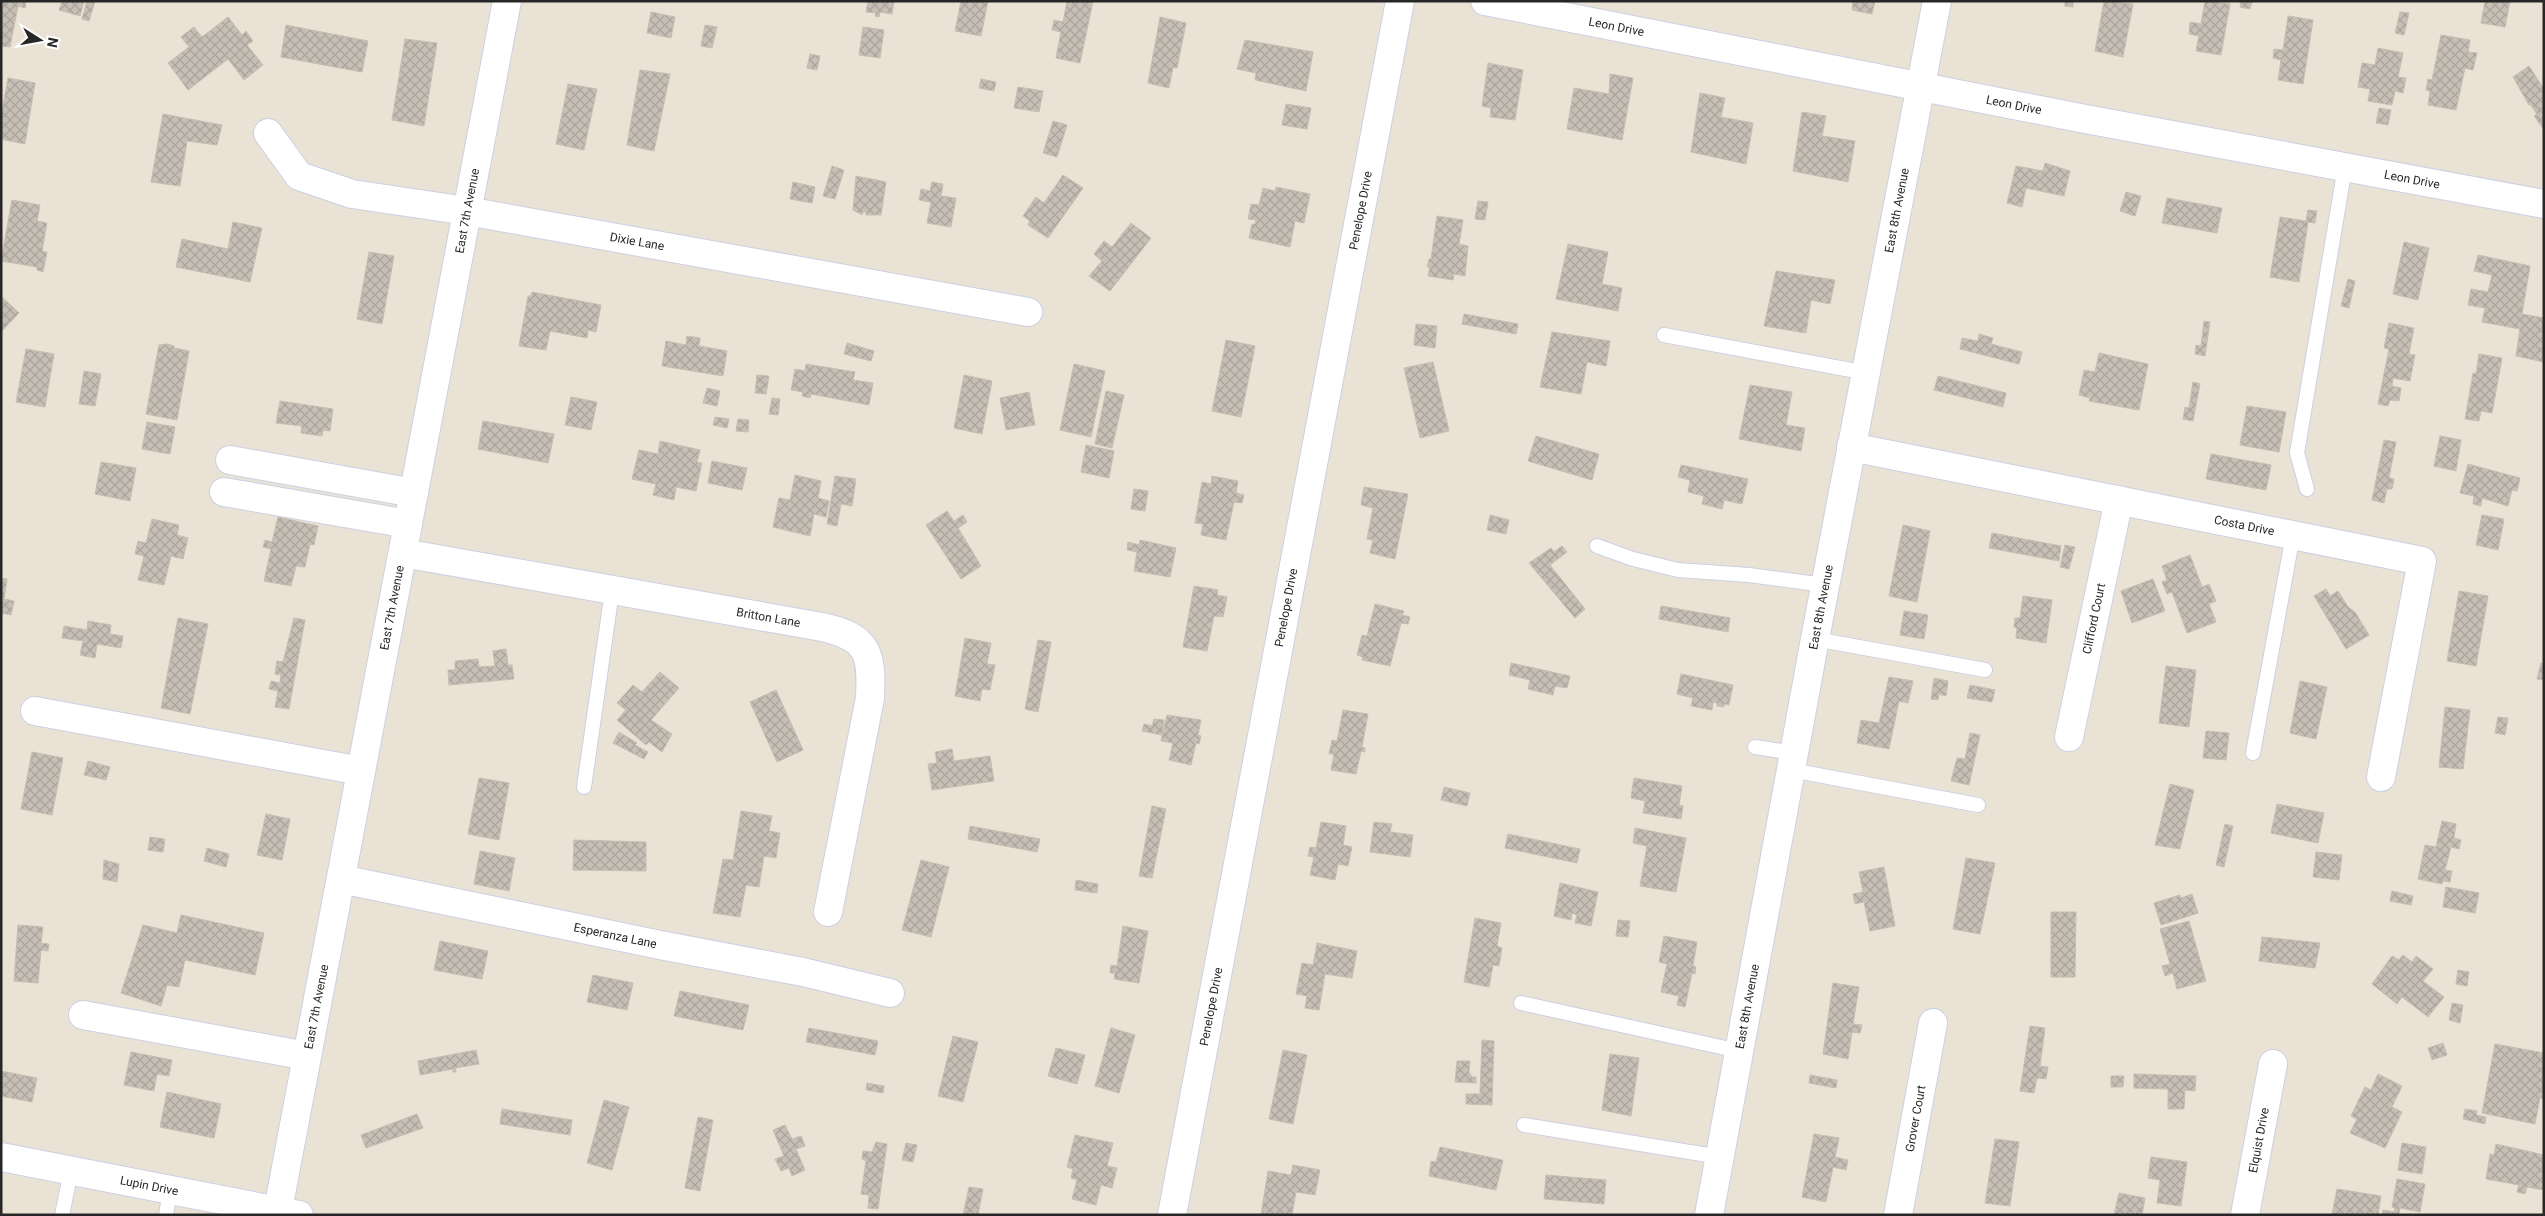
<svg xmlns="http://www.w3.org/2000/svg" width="2545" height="1216" font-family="Roboto,sans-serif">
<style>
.building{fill:url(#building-cross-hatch);stroke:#c6beb0}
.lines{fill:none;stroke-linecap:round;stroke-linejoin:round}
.lane-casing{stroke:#cbd0e2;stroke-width:16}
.street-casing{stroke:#cbd0e2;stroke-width:30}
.secondary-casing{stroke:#cbd0e2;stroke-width:30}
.lane{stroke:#fff;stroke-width:14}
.street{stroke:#fff;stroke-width:28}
.secondary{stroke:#fff;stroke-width:28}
.labels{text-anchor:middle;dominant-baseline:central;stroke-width:4;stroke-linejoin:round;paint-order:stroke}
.street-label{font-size:12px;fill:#272727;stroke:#fff}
</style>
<defs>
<pattern id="building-cross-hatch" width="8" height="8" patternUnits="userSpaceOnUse" patternTransform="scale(1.25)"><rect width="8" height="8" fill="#c6bfb6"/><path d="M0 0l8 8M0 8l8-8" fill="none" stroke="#aaa49c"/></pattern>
</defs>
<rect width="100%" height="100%" fill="#ebe2d6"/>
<!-- building -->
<path class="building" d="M1,1l25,1 -1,6 -7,-2 -8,41 -9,-1z
M62,1h22l-4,15 -21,-6z
M87,1h8l-6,20 -7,-2z
M868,1h26l-2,13 -12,-2 -1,5 -4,-1 1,-3 -10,-1z
M961,1h27l-7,35 -26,-5z
M1067,1h26l-13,62 -24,-5 5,-26 -9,-2 2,-10 9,2z
M1853,1h22l-3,13 -20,-4z
M2065,1h8v6l-8,-1z
M2104,1l29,3 -10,53 -28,-6z
M2205,1l25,3 -9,51 -25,-4 3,-15 -10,-2 1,-12 11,2z
M2241,1h11l-2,8 -10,-2z
M2485,1h25l-5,26 -24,-4z
M651,12l24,5 -4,21 -24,-5z
M2400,12l9,1 -5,22 -9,-2z
M2288,16l25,4 -10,64 -25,-4 3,-20 -8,-2 1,-9 9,1z
M228,17l14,18 4,-4 7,10 -6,4 16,20 -19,15 -16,-21 -40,31 -20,-27 21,-16 -8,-10 13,-10 8,10z
M1160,17l26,6 -9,45 -4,-1 -4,21 -21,-5z
M286,25l82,16 -6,31 -81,-15z
M705,25l12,2 -5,21 -11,-2z
M863,27l21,3 -4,28 -21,-3z
M2441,35l29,5 -2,12 9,1 -4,17 -8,-2 -9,42 -28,-5 2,-14 -4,-1 2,-11 4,1z
M405,39l32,4 -13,83 -32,-6z
M1245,40l68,12 -7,39 -51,-11 1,-7 -19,-4z
M2378,48l25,5 -5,24 8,1 -3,15 -8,-2 -3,14 -24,-4 2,-12 -12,-2 4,-24 13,2z
M810,54l10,2 -3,14 -10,-2z
M1488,63l35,7 -8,50 -25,-3 1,-9 -9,-2z
M2529,66l15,23v41l-10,-14 3,-2 -7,-10 -1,1 -16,-28z
M640,70l30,4 -16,77 -27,-6z
M1610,74l23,4 -11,62 -55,-11 7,-41 35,6z
M8,78l27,5 -10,61 -24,-5v-22z
M981,79l15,3 -2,9 -15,-3z
M568,84l29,5 -13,61 -28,-6z
M1018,87l25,4 -4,21 -25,-4z
M1700,93l25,5 -4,19 32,6 -7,41 -55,-12z
M1286,104l25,4 -4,21 -25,-4z
M2379,108l12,2 -3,15 -12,-2z
M1802,112l24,4 -4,20 33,5 -7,41 -55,-11z
M163,114l59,11 -5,20 -30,-4 -7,45 -29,-4z
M1053,121l14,4 -10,32 -14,-4z
M2045,163l25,8 -6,25 -38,-8 -4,19 -15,-4 9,-37 27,5z
M832,166l12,4 -9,29 -12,-3z
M1063,175l20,13 -35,50 -20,-13 2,-4 -7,-5 13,-19 8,6z
M856,176l30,6 -5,33h-15v-3h-3l-1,3 -9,-5z
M793,182l22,5 -3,16 -22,-4z
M932,182l11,2 -2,12 15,2 -5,29 -24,-4 4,-21 -12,-2 2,-11 9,2z
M1276,187l34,7 -6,29 -9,-2 -5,26 -41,-9 3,-14h3l1,-4 -8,-1 3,-15 8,1 4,-17 12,3z
M2126,192l15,4 -6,20 -15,-5z
M2167,198l55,10 -5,25 -55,-10z
M12,200l28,5 -3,16 10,2 -5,28 5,1 -4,20 -6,-2v-3l-36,-6z
M1478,201l10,1 -3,18 -10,-1z
M2308,210l9,1 -2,12 -7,-1 -9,60 -29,-5 10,-60 26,4z
M1437,216l26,4 -4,24 9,2 -3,30 -11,-2 -1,6 -25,-4 2,-9h-3l2,-8h2z
M233,222l29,6 -12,54 -74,-15 6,-28 46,10z
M1131,223l20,15 -41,53 -21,-15 13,-15 -8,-7 10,-13 8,6z
M2404,242l25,6 -11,52 -25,-6z
M1568,244l40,8 -6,32 20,4 -4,23 -62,-12z
M369,252l25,4 -12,68 -25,-5z
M2478,255l52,11 -8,48 22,4v44l-28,-6 4,-27 -38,-7 3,-14 -17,-3 3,-16 17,3 4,-17 -18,-4z
M1776,271l59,9 -5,24 -19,-4 -5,33 -42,-7z
M2348,279l7,2 -6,27 -8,-2z
M532,292l69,13 -5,27 -8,-2 -1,8 -37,-7 -4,19 -27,-4 9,-50h3z
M1,296l18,17 -18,19z
M1464,314l54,10 -2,10 -54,-10z
M2204,321l6,1 -5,34 -10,-2 1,-9 5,1z
M2389,323l25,5 -5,26 6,1 -5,26 -17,-3 -1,8 9,2 -2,13 -9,-1 -2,6 -10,-2 11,-55 -5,-1z
M1416,324l21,2 -2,22 -21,-3z
M1552,332l58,9 -4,25 -19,-4 -6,32 -41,-7z
M1979,334l14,4 -2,6 31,8 -3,12 -59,-15 2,-11 16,3z
M687,336l13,2 -1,8 28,5 -4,25 -61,-10 4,-25 20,4z
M1226,340l29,6 -14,71 -29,-6z
M847,343l27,8 -3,10 -27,-7z
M167,344l7,2v2l15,3 -12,69 -31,-6 13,-69z
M26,349l28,5 -9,53 -29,-5z
M2099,353l49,11 -9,46 -50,-9 1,-3 -11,-3 5,-25 11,2z
M2479,354l23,4 -10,55 -11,-2 -2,10 -14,-2 8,-46 3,1z
M1433,362l16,69 -29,7 -16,-70z
M806,364l49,8 -2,8 20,3 -4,22 -58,-11 -1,4 -8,-2 1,-4 -12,-2 4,-21 10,2z
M1074,364l31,7 -14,66 -31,-7z
M84,371l17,3 -6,32 -16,-2z
M757,375l12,1 -3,18 -11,-1z
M964,375l28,6 -10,53 -28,-6z
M1938,376l68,17 -3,14 -69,-17z
M2193,382l7,2 -7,37 -10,-2 2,-12 4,1z
M1750,385l42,7 -6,33 19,3 -4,23 -62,-12z
M707,388l13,3 -3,15 -14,-3z
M1106,391l18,4 -12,53 -17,-4z
M1029,392l6,33 -29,5 -6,-32z
M571,397l26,5 -6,28 -26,-5z
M772,398l8,1 -2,16 -9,-1z
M280,401l53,8 -3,22 -7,-1 -1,6 -21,-3 1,-7 -26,-3z
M2247,406l39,6 -7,40 -39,-7z
M715,417l14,2 -2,9 -14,-3z
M738,419l11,1 -1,12 -12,-1z
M483,421l71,13 -6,29 -70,-14z
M147,422l28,5 -5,27 -28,-5z
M1536,436l63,18 -7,26 -64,-19z
M2440,436l21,4 -5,31 -22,-5z
M2384,440l12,2 -7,36 5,1 -2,10h-5l-3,14 -12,-3z
M660,441l40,9 -3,12 5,1 -6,28 -20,-4 -2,13 -21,-5 3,-11 -24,-5 7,-29 19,4z
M1086,445l28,6 -5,27 -28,-6z
M2211,454l60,11 -5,25 -60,-11z
M712,461l35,7 -5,22 -34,-7z
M101,462l35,6 -6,33 -35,-7z
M2468,464l52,14 -3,13 -5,-1 -4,16 -26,-8 -1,8 -8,-2 1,-8 -14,-3z
M1681,465l67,14 -6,25 -18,-4 -2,9 -20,-5 2,-8 -16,-4 2,-12 -12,-3z
M795,475l26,6 -3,17 11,3 -3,16 -12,-3 -4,22 -37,-9 6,-29 11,2z
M835,476l21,3 -4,27 -11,-2 -4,22 -10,-2z
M1212,476l26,5 -2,12 8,2 -2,8 -8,-1 -8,38 -25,-5 2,-11 -8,-1 7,-41 9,2z
M1364,487l44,7 -13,65 -25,-6 3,-13 -6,-1 6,-31 -12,-3z
M1134,489l14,2 -3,20 -14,-2z
M947,511l7,10 9,-6 4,7 -9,6 23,38 -20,13 -35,-54z
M1490,515l19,5 -3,14 -19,-4z
M2482,515l22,4 -6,31 -22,-5z
M278,517l40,9 -4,19 -4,-1 -5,23 -9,-1 -5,20 -27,-5 7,-32 -8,-2 2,-7 7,2z
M152,519l27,6 -2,10 11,3 -5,21 -12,-3 -7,29 -26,-5 6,-24 -9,-2 3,-13 8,2z
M1903,525l27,6 -13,71 -28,-6z
M1992,533l69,13 -2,15 -70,-13z
M1140,540l36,8 -6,29 -36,-6 3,-19 -10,-2 1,-8 11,3z
M2065,545l10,2 -6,22 -9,-2z
M1562,546l5,6 -17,13 35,44 -10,9 -46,-55 22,-15 3,4z
M2190,555l12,32 7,-3 7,17 -7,3 7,18 -29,11 -15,-41 -5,2 -5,-12 5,-2 -5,-14z
M1,578l6,1 -3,20 10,2 -3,14 -9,-2 -1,4z
M2153,579l12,32 -33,12 -11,-32z
M1194,586l24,4 -1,5 10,2 -4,20 -9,-1 -7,35 -24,-4z
M2326,589l4,7 8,-5 10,16 7,5 14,23 -23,14 -32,-53z
M2459,591l29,5 -12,70 -29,-5z
M2023,596l29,4 -6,43 -30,-5 1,-10 -3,-1 1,-9h5z
M1375,604l29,7 -2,4 8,2 -2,7 -7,-1 -11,43 -28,-6 1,-3 -6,-2 5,-20 5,1z
M1661,606l69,12 -2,14 -69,-13z
M1904,611l24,4 -4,24 -24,-4z
M178,618l30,6 -18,90 -29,-6z
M294,618l11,2 -16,89 -14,-2 3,-16 -9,-2 2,-8 9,2 1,-8 -6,-1 2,-13 6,1z
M88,621l23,4 -1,9 13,2 -2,12 -24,-4 -2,14 -15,-3 3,-14 -21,-3 2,-12 23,4z
M965,638l26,5 -4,21 8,1 -5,25 -8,-1 -2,12 -25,-5z
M1038,640l13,2 -13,70 -13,-3z
M506,649l2,16h4l2,14 -65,6 -1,-15h7v-9l23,-2 1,8 16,-1 -2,-15z
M1511,663l59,13 -3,12 -12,-2 -2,9 -25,-6 2,-9 -21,-5z
M2541,663l3,1v16l-7,-1z
M2166,666l30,4 -7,57 -30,-4z
M660,672l19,16 -28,32 21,14 -10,18 -13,-10 -3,3 -29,-25 9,-10 -9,-7 16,-18 9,7z
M1681,674l52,11 -4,20 -5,-1v3l-7,-1v-3l-4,-1 -1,8 -21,-4 2,-8 -16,-4z
M1889,677l24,4 -5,22 -9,-2 -10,48 -32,-6 4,-23 18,3z
M1934,678l14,3 -2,15 -7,-2 -1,6 -7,-1z
M2300,681l27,6 -11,52 -26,-6z
M1970,685l25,5 -3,12 -25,-4z
M776,690l27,60 -26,12 -27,-60z
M2445,707l25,3 -7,59 -24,-2z
M1343,710l25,4 -6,33 3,1v4l-4,-1 -5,23 -25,-4 3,-16h-5l3,-14 5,1z
M1167,715l34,5 -3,15 3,1 -2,8 -3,-1 -5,22 -22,-5 4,-17 -12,-2z
M2498,717l10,1 -3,17 -10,-2z
M1154,719l10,1 -2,15 -20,-4 2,-7 8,2z
M2206,731l23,2 -3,27 -23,-2z
M619,732l18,11 -2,2 13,7 -4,7 -31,-16z
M1970,733l10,2 -11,50 -18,-4 6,-23 8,1z
M952,749l2,12 36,-5 4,25 -62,9 -4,-26 9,-1 -2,-11z
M32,752l31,6 -11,57 -31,-6z
M88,761l22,6 -4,13 -22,-5z
M479,778l30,5 -10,57 -31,-6z
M1634,778l48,8 -3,19 4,1 -2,13 -38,-6 2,-12 -14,-3z
M2170,784l24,6 -14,59 -25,-4z
M1444,787l26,6 -3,13 -26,-6z
M2277,804l47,9 -6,30 -47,-10z
M1152,806l14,3 -14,69 -13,-2z
M741,811l31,5 -3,15 11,2 -4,25 -12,-2 -5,31 -13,-2 -6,32 -27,-4 10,-54 10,1z
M266,814l24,5 -8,41 -25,-5z
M2442,821l14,3 -2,14 7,2 -2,9 -8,-2 -6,23 7,1 -2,11 -7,-1 -1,3 -24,-5 7,-34 11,2z
M1321,822l25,4 -3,19 9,2 -4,19 -10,-2 -3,16 -25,-5 4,-18 -6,-1 2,-9 6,1z
M1374,822l18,2 -2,8 23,3 -3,22 -40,-5z
M2225,824l8,2 -9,41 -8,-2z
M970,826l70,13 -3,13 -69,-13z
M1635,828l51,10 -10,54 -36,-6 7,-40 -14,-3z
M1508,834l72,15 -3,14 -72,-15z
M150,837l15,2 -2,13 -15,-2z
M574,840l72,2v29l-73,-1z
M207,848l22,6 -3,13 -22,-6z
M480,851l35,7 -6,33 -35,-7z
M2316,852l26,3 -3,25 -26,-3z
M1966,858l29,5 -15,71 -27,-5z
M104,860l15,4 -2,18 -14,-3z
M921,860l28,7 -18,70 -29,-7z
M1884,867l11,59 -25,5 -6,-29 -9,2 -2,-10 10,-2 -4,-20z
M1076,880l22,4 -1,9 -22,-3z
M1560,883l38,9 -7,34 -16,-3 2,-8 -5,-2 -1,7 -17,-4z
M2446,887l33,6 -4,20 -32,-6z
M2392,891l21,5 -2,9 -21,-4z
M2192,894l6,19 -37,12 -7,-22 26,-8 1,3z
M2051,912h25l-1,65h-24z
M181,915l83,18 -9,42 -70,-15 -6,27 -12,-2 -6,21 -40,-13 22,-68 34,8z
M1475,918l26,5 -4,23 5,2 -3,18 -6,-1 -4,22 -25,-5z
M1618,920l12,1 -2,16 -12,-1z
M2189,921l17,60 -29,8 -4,-16 -8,3 -3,-10 8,-2 -10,-35z
M18,925l25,2 -2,16 8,1 -1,7 -7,-1 -3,33 -24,-2z
M1123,926l25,5 -9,52 -25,-4 1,-6h-5l1,-8 6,1z
M1664,936l33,6 -4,24 3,1 -1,7 -3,-1 -7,34 -8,-2 2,-9 -18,-4 6,-28 -8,-2z
M2262,937l58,6 -5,25 -56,-7z
M440,941l48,10 -6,28 -48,-9z
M1317,943l40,8 -5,27 -27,-4 -6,36 -14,-2 2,-12 -11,-2 6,-31 11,2z
M2403,955l9,7 4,-6 17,13 -10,12 21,16 -16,20 -26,-20 -5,7 -25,-20 20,-28 7,4z
M2458,970l11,2 -2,14 -11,-2z
M593,975l40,8 -6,27 -40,-8z
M1833,983l26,4 -6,37 9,1 -2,8 -8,-1 -4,27 -25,-5z
M680,991l69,14 -6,25 -69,-14z
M2452,1003l11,2 -3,18 -11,-3z
M2030,1026l15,2 -5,38 8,1 -2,12 -9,-1 -3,15 -14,-2z
M809,1028l69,13 -3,14 -69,-13z
M1111,1028l24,7 -16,58 -24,-7z
M953,1036l25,6 -15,60 -25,-6z
M1482,1040l12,1 -2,64 -26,-1v-10h14z
M2443,1043l4,12 -15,5 -4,-12z
M2495,1044l49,9v46l-4,-1 -5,26 -53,-11z
M1056,1048l29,7 -8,29 -29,-8z
M476,1050l3,14 -24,4 1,4h-3v-3l-33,6 -2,-14z
M1283,1050l24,5 -14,69 -24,-5z
M131,1052l41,8 -3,16 -12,-2 -3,17 -30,-6z
M1610,1054l29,4 -8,58 -29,-6z
M1457,1061h13l-1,11 3,5h4v6l-21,-1z
M1,1071l36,7 -5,24 -31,-6z
M2134,1074l62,2 -1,15 -10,-1 -1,19h-16v-20l-34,-1z
M2378,1074l24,12 -10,21 10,5 -17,36 -35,-15 7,-14 -6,-3 14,-29 6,3z
M1810,1075l27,5 -1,8 -27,-5z
M2111,1076h13l-1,11h-12z
M867,1083l17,3 -1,7 -17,-3z
M167,1092l54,12 -7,34 -54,-11z
M604,1100l25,7 -17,63 -25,-7z
M502,1109l70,11 -2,15 -70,-11z
M2465,1109l12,2 -1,4 10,2 -1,7 -22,-5z
M417,1114l6,14 -57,20 -5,-13z
M698,1117l15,3 -13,71 -15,-3z
M785,1125l7,14 9,-3 4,10 -9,3 9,21 -13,6 -3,-8 -8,3 -6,-12 9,-3 -11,-26z
M1814,1134l25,4 -4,19 13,3 -2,10 -13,-3 -7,35 -24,-5z
M1075,1135l38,8 -6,23 10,2 -5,20 -11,-3 -5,20 -24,-6 5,-19 -6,-2 2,-9 7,2 -13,-4z
M1995,1139l24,3 -9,64 -25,-3z
M876,1142l11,2 -9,65 -10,-1 1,-13 -8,-1 5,-33 -4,-2 1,-8 9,1z
M906,1143l11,2 -4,17 -11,-2z
M2402,1143l24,4 -4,27 -24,-4z
M2496,1144l48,11v35l-17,-3 -2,7 -8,-2 2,-7 -33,-6 4,-25 4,1z
M1440,1147l63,13 -7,30 -67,-14 2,-15 5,1z
M2151,1157l36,5 -6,44 -24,-3 3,-23 -12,-2z
M1293,1165l27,5 -5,25 -19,-3 -4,23h-31l7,-44 23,4z
M1546,1175l60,5 -2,24 -60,-5z
M2397,1179l28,5 -5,28 -20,-4 -1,6 3,1h-20l1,-5 11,2 1,-4 -3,-1z
M969,1187l14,2 -5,26h-15z
M2337,1189l44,7 -3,19h-46z
M2119,1193l26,5 -3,17h-28z"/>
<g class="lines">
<!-- lane casing -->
<g class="lane-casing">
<path id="lane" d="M1664,335l203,38
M2307,489l-10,-36 48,-286
M1597,546l36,13 45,11 71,5 76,10
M1815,639l170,31
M1755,747l39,6
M2253,753l40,-218
M1791,770l187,35
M584,787l28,-196
M1521,1003l218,48
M1524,1125l196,32
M62,1215l9,-44
M166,1215l4,-25"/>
</g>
<!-- street casing -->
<g class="street-casing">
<g id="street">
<path id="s1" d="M268,133l31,43 53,18 115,17 561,101"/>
<path id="s2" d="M1851,447l571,114 -41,216"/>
<path d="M230,460l184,33"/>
<path d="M224,492l184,32"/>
<path id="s3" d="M403,553l419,74c47,10 50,27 48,71l-42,214"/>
<path d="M35,711l326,60"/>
<path id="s4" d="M2069,737l50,-237"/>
<path id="s5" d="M341,879l319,66 143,27 87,21"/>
<path d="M83,1015l224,41"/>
<path id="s6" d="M1172,1215l228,-1214"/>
<path id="s7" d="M1709,1215l106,-576 122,-638"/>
<path id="s8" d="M1898,1215l35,-192"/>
<path id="s9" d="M2245,1215l28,-151"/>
</g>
</g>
<!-- secondary casing -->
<g class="secondary-casing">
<g id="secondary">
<path id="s10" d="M1485,1l595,117 464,86"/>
<path id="s11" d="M1,1157l298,58"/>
<path id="s12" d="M277,1215l230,-1214"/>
</g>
</g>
<!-- lane -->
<use href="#lane" class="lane"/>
<!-- street -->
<use href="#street" class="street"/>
<!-- secondary -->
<use href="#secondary" class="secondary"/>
</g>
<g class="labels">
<!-- street labels -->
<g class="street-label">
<text stroke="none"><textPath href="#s10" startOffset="134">Leon Drive</textPath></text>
<text stroke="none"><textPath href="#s10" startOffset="539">Leon Drive</textPath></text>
<text stroke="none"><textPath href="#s10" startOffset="944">Leon Drive</textPath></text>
<text stroke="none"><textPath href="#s12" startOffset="1022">East 7th Avenue</textPath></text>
<text stroke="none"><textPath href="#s6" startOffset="1022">Penelope Drive</textPath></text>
<text stroke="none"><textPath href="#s7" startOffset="1022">East 8th Avenue</textPath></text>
<text stroke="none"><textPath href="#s1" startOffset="398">Dixie Lane</textPath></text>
<text stroke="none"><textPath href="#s2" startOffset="401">Costa Drive</textPath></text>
<text stroke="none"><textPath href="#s12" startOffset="618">East 7th Avenue</textPath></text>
<text stroke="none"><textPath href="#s6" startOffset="618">Penelope Drive</textPath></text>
<text stroke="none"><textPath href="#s7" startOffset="618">East 8th Avenue</textPath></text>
<text stroke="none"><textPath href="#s3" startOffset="371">Britton Lane</textPath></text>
<text stroke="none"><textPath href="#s4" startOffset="121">Clifford Court</textPath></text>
<text stroke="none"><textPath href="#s5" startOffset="280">Esperanza Lane</textPath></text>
<text stroke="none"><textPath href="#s12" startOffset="212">East 7th Avenue</textPath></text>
<text stroke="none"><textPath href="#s6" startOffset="212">Penelope Drive</textPath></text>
<text stroke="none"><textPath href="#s7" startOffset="212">East 8th Avenue</textPath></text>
<text stroke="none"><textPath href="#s8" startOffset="98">Grover Court</textPath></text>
<text stroke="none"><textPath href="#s9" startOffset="76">Elquist Drive</textPath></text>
<text stroke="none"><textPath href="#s11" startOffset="151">Lupin Drive</textPath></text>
</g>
</g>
<!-- border -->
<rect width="2545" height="1216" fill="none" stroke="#272727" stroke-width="5"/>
<!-- north arrow -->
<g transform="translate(40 40) rotate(101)" stroke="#ffffff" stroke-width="4" paint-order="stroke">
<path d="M0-4L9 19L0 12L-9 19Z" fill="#272727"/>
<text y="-8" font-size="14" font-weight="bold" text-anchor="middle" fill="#272727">N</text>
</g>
</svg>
